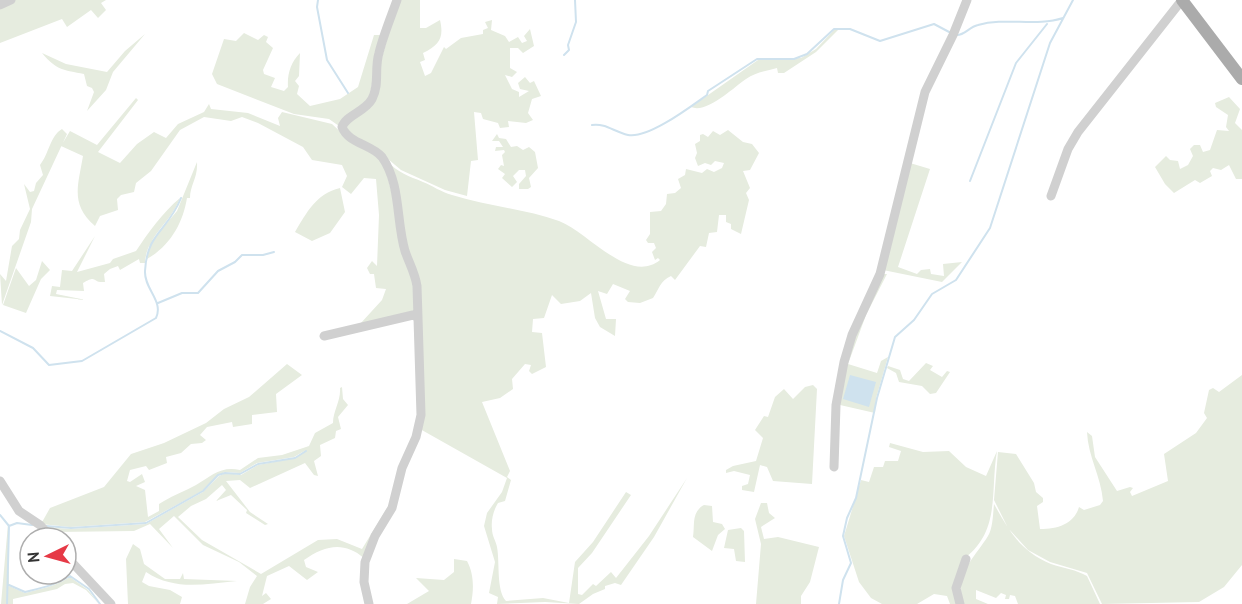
<svg xmlns="http://www.w3.org/2000/svg" width="1242" height="604" font-family="'PT Sans',sans-serif">
<style>
.green{fill:#e6ecdf}
.water{fill:#cfe2ee}
.lines{fill:none;stroke-linecap:round;stroke-linejoin:round}
.stream{stroke:#cfe2ee;stroke-width:2}
.minor{stroke:#d0d0d0;stroke-width:9}
.major{stroke:#ababab;stroke-width:12}
</style>
<rect width="100%" height="100%" fill="#fff"/>
<!-- green -->
<path class="green" d="M15,0h91l-5,3 5,7 -8,8 -7,-8 -24,17 -5,-8 -62,24v-36z
M398,0h22v28h6l14,-8c4,17 0,25 -17,33l2,7 -5,2 5,14 6,-3 13,-26 2,2 15,-11 22,-4v-4l5,-2 -3,-6 7,-2 -1,10 14,6 4,6 9,-5 4,6 5,-2 -3,-5 6,-7 4,17 -11,7 -5,-5h-8v20l7,4 -5,5 -7,-2 7,14 7,3v5l10,-6 -9,-2 -2,-6 7,-6 5,6 4,-2 7,15 -9,3 -4,14 5,7 -7,3 -18,-2 1,6 -9,1 -2,-5 -15,-4 -2,-6 -7,-1 4,48 -7,1 -4,35 -22,-6 -44,-20 -13,-11 -35,-20 -8,-15 23,-16z
M834,30h4l-22,22 -32,21h-6l-1,-5c-11,3 -21,4 -31,11 -12,8 -39,35 -55,28l67,-47 43,-2 15,-9z
M244,33l14,7 6,-5 4,2 -2,5 7,6 -10,22 1,4 11,4 -4,9 13,4 4,-4c-1,-13 3,-25 12,-34l-1,23 -4,5 4,5 -2,8 13,12 30,-7 18,-12 16,-52h8l-13,63 -30,28 -10,-7 -35,-5 -77,-30 -5,-10 12,-35 12,2z
M145,34l-32,38 -7,18 -19,21 7,-19 -2,-4 -5,-2 -3,-12c-20,-4 -27,-3 -42,-21l24,11 41,8 18,-21z
M1229,97l11,12 -5,14 7,7v49h-6l-7,-14 -8,5 -8,-2 -3,3 2,5 -12,7 -5,-3 -21,13 -9,-9 -10,-17 11,-11 4,4 8,1 2,8 8,-4 5,-9 -3,-7 4,-4h6l3,7 7,-2 7,-20 12,1 -3,-4 2,-12 -12,-8 -1,-4z
M136,98l2,2 -40,52 22,11 17,-19 17,-12 12,6 12,-14 26,-12 5,-8 2,5 37,4 32,13 -2,-8 4,-6 50,12 15,14 31,19 8,14 26,101 4,42 -56,10 22,-24 4,-11 -10,-1 -2,-14h-4l-3,-6 5,-7 5,5 2,-51 -3,-36 -12,-1 -13,16 -9,-7 5,-11 -5,-11 -30,-5 -9,-13 -45,-24 -16,-6 -11,4 -27,-4 -24,13 -29,41 -15,12 -2,9 -13,3 -4,4 1,11 -18,6 -5,10c-25,-22 -17,-40 -12,-70l-22,-10 9,-15 27,14z
M62,129l5,5 -35,75 -1,13 -29,83 -2,-31 6,7 6,-35 7,-7 1,-9 10,-21 -6,-25 6,8 4,-1 2,-8 7,-8 -3,-10c9,-11 10,-29 22,-36z
M728,130l15,12 9,2 7,9 -9,17 -7,1 7,17 -4,5 3,7 -8,34 -10,-5v-5l-5,-2v-7h-7l-2,17 -8,1 -3,14 -6,-1 -25,34 -4,-4c-11,5 -12,13 -18,22l-13,5 -12,-1 -3,-3 5,-8 -17,-7 -6,10 -9,-3 8,28h10l-1,17 -15,-9 -5,-9 -4,-25 -11,8 -19,3 -9,-9 -8,23 -11,1 -1,13 10,1 4,34 -14,7 -3,-3 2,-6 -6,-1 -13,15 1,10 -13,9 -18,4 28,69 -3,6 4,3 -6,21 -7,2c-5,8 -7,18 -6,26 0,7 4,12 5,18 3,16 -1,43 9,54l37,-3 26,5 6,-41 18,-20 33,-50 5,3 -39,58 -14,15v26l4,1 11,-11 3,2 15,-14 5,6 33,-42 38,-58 -33,59 -33,48 -6,-2 -10,3v3l-12,5 -14,10 -34,-2 -48,2 1,-7 -9,-4 6,-31 -11,-36 3,-13 15,-21 5,-14 -87,-49v-112l-33,-156c11,12 22,15 36,21 10,4 18,10 29,13 35,11 73,14 107,26 29,11 70,64 101,39l-2,-2 -3,2 -3,-8 4,-4 -2,-5h-6l-2,-3 4,-6v-22l11,-1 5,-7 1,-10 8,-1 6,-5 -3,-9 7,-4 1,-6 16,4 5,-4 7,3 8,-4 2,-5 -9,-2 -4,4 -6,-2 -7,3 -3,-8 2,-5 -2,-9 5,-3v-6l3,-1 5,3 5,-6 7,4z
M497,134l2,4 7,1 5,8 6,-1 6,4 6,-3 6,5 3,16 -9,10 2,9 -3,2h-9v-5l7,-8 -1,-6h-6l-6,6 4,6 -5,5 -10,-9 3,-4 -7,-5 3,-4 3,1 -2,-11 3,-3 -1,-2 -9,1 1,-4h7l-4,-6h-7z
M197,162c1,16 -7,23 -7,36h-3c-4,25 -17,48 -40,61l3,-16 27,-32z
M910,163l20,6 -32,98 19,7 4,-4 9,-1 1,5 13,2 -1,-12 19,-2 -20,20 -59,-12z
M340,188l5,24 -15,21 -18,8 -17,-9c12,-20 21,-38 45,-44z
M180,198c-9,25 -34,38 -35,65h-5l-1,-4 -19,11 -2,-4 -8,3 -6,5 1,8c-14,1 -7,-8 -22,1l1,8 -27,-1 -1,4 30,6 -36,-4 2,-10 8,1 2,-17 10,1 23,-35 -18,36 33,-9 3,-4 23,-8c12,-18 27,-39 44,-53z
M42,261l8,9 -9,9 -15,34 -23,-8 13,-37 13,18 7,-6z
M882,274h5l-21,41 -18,49 29,9 4,-12 7,-4 -12,41 -1,15 -35,-8 6,-45z
M926,363l7,3 -3,4 12,7 5,-6 3,1 -14,21 -6,1 -8,-8 -23,-4 -3,-9 -9,-5 1,-2 12,4 3,9 6,2z
M287,364l15,11 -26,19 1,18 -25,3v9l-19,3 -1,-5 -25,5 -7,8 6,5 -4,3 -11,1 -10,9 -15,4 1,6 -18,7 -3,-4 -16,4 -3,11 3,1 12,-8 3,8 -9,4 9,4 3,27 11,-6v-7l5,-3c10,-6 21,-10 32,-16 16,-9 24,-19 44,-15l18,-12 24,-3 27,-9 6,-13 18,-10c0,-12 8,-22 7,-35l2,-1 1,12 5,6 -10,12 3,12 -5,2 -1,7 -15,7 1,11 -7,5 4,15 -4,-1 -9,-12 -55,25 -10,-8 -14,1 24,31 18,12 -3,1 -19,-12 1,-3 -16,-15 -15,6 10,-11 -4,-5 -16,14 -15,7 -13,11 24,23 59,34 57,-34 19,-1 25,10 33,-54 -31,63c-20,-17 -39,-13 -60,2l2,7 12,5 -11,8 -18,-14 -22,10 -5,20 4,-3 5,6 -8,5h-18l5,-17 7,-11 -18,-14 -36,-17 -29,-29 -15,13 14,19 -23,-24 -16,7 -78,1 3,6h-5l-11,-11 27,2 76,-5 57,-32 16,-16 7,-3 15,2 17,-10 37,-7 11,-8 -12,7 -37,6 -17,10 -15,-1 -7,3 -16,16 -57,31 -75,5 -29,-3 9,-16 54,-21 27,-33 33,-11 42,-20 18,-14 25,-12z
M1242,375v190l-18,22 -25,15 -97,2 -15,-31 -37,-11 -22,-12 -20,-22 -14,-28 4,-48 18,2 18,29 2,9 7,6v4l-6,4 3,23c18,0 34,-5 39,-22l5,3 16,-5 3,-4c-2,-25 -15,-44 -16,-69l5,4 3,21 22,34 13,-4 3,1 -3,4 2,4 36,-15 -4,-27 32,-21 11,-15 -3,-5 5,-23 4,-2 6,4z
M813,385l4,4 -5,95 -39,-3 -6,-14 -7,-2 -6,27 -12,-2v-4l6,-2 2,-9 -16,-4 -8,2v-3l7,-4 23,-5 7,-23 -8,-8 9,-14 4,1 7,-20 9,-8 9,10 12,-12z
M890,443l33,9 26,-1 17,16 20,9 11,-25c-7,40 4,79 -32,107l-7,46h-8l-3,-8 -13,-2 -17,10h-35l-11,-6 -12,-16 -15,-46 17,-56 8,2 5,-15h9l2,-6h13l3,-10 -12,-4z
M761,503h6l2,10 6,5 -14,9 3,12 14,-2 41,10 -9,35 -9,14v8h-45l5,-60 -6,-25z
M994,504c15,27 27,48 57,60 12,4 26,6 36,12l13,28h-82l-3,-8 -5,-1 -1,4h-4l1,-4 -5,-2 -5,5 -20,-8v9l12,5h-25c-8,-32 10,-44 25,-68 5,-8 5,-23 6,-32z
M704,505l8,1 1,16 9,2 3,5 -7,6 -6,16 -19,-14c2,-12 -2,-25 11,-32z
M8,524l1,62 16,7c16,-4 31,-7 45,-16l18,13 11,14 -13,-14 -13,-7 -8,1 -8,5 -44,10v5h-12z
M741,528l3,3 1,31 -9,-1 -2,-12 -10,-1 4,-18z
M133,544l7,5 4,15 21,15h15l3,-6 1,6 53,2c-34,3 -62,10 -91,-9l-4,10 7,4 21,4 12,7 -2,7h-52l-2,-45z
M454,559l13,2c7,13 7,28 4,43h-64l22,-13 -13,-13 28,2 10,-8z"/>
<!-- water -->
<path class="water" d="M850,375l26,7 -7,25 -26,-8z"/>
<g class="lines">
<!-- stream -->
<path class="stream" d="M318,0l-1,7 10,53 21,33
M957,35c8,0 12,-8 21,-10 28,-8 58,2 85,-7
M564,55l5,-5 -1,-5 8,-23 -1,-22
M592,125c14,-2 22,7 36,10 20,4 62,-28 79,-40l1,-4 49,-32h37l13,-5 27,-25h16l30,12 54,-17 17,9
M970,181l46,-118 31,-39
M158,303l24,-10h16l20,-22 17,-9 7,-7h21l11,-3
M0,331l33,17 16,17 33,-4 74,-43c8,-17 -12,-29 -11,-47 2,-39 23,-40 36,-73
M0,515l9,11 -2,78
M9,526l8,-3 15,2
M46,526l25,2 75,-5 57,-32 15,-16 7,-2 15,1 18,-10 37,-6 11,-7
M9,585l16,7c16,-4 31,-7 45,-16l19,13 11,15
M839,604l4,-24 8,-17 -8,-27 4,-18 9,-20 21,-100 18,-61 19,-17 18,-26 24,-14 34,-52 60,-185 23,-43"/>
<!-- minor -->
<path class="minor" d="M0,5l11,-5
M1051,196l17,-47 10,-17 104,-132
M324,336l89,-21 5,3
M834,467l2,-62 8,-43 8,-27 28,-61 45,-182 28,-57 14,-35
M0,481l19,30 21,14 12,13
M66,556l45,48
M369,604l-5,-22 1,-20 10,-26 17,-28 10,-40 14,-31 5,-22 -4,-129c-2,-13 -8,-23 -12,-35 -9,-30 -4,-67 -23,-94 -11,-13 -33,-13 -40,-30 4,-12 23,-15 30,-28 8,-15 2,-30 7,-46 4,-17 12,-36 18,-53
M960,604l-4,-16 10,-29"/>
<!-- major -->
<path class="major" d="M1182,0l60,79"/>
</g>
<!-- north arrow -->
<g transform="translate(48 556) rotate(265)"><circle r="28" fill="#ffffff" stroke="#adadad" stroke-width="1.5"/>
<path d="M0-4.5L10 22L0 15L-10 22Z" fill="#e63946"/>
<text y="-9" font-size="16" font-weight="bold" text-anchor="middle" fill="#333333">N</text>
</g>
</svg>
